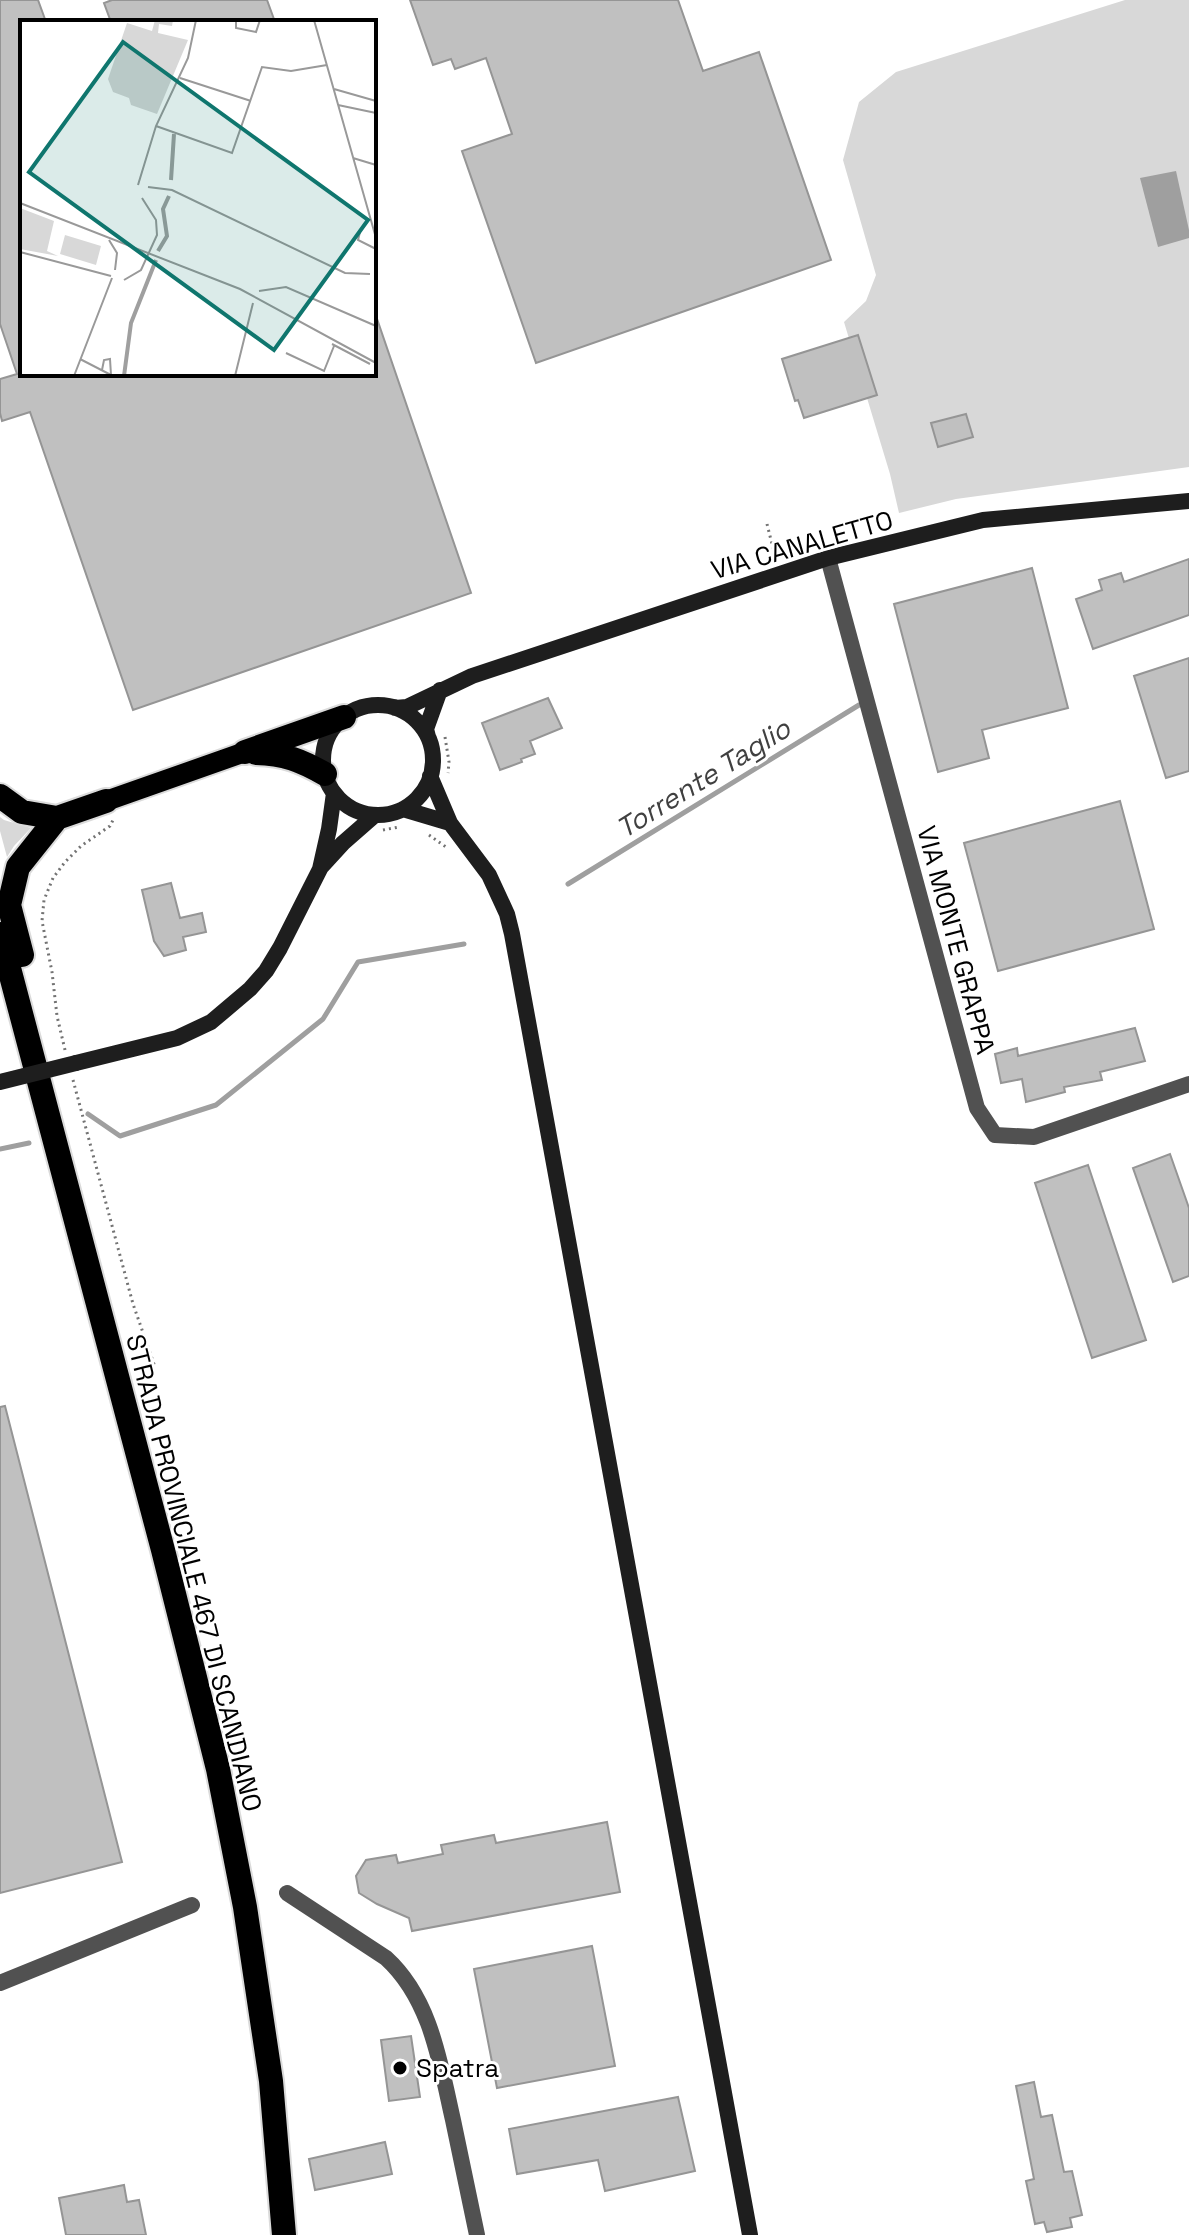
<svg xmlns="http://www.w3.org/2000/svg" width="1189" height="2235" font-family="'Space Grotesk',sans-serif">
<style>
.green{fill:#d8d8d8}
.water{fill:#9f9f9f}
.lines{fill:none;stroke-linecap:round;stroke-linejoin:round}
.stream{stroke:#9f9f9f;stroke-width:5}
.building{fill:#c0c0c0;stroke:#959595;stroke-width:2}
.primary-casing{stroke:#dbdbdb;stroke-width:24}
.highway-casing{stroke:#dbdbdb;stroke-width:28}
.path{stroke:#737373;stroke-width:3;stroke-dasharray:2 4;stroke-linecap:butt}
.street{stroke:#515151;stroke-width:16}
.secondary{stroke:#1e1e1e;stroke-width:16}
.primary{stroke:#000;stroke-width:20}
.highway{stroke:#000;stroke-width:24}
.secondary-bridge{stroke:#1e1e1e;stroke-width:16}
.poi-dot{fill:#000;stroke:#fff;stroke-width:3}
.labels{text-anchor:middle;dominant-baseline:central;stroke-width:6;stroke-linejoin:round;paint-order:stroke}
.street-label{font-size:26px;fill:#000;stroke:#fff}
.poi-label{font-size:26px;fill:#000;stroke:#fff;text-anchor:start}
.water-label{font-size:28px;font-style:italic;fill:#404040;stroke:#fff}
.inset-river{fill:none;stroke:#9f9f9f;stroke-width:4}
.inset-road{fill:none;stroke:#999;stroke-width:2}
.view{fill:#0f766e;fill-opacity:0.15;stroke:#0f766e;stroke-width:4}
.inset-edge{fill:none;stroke:#000;stroke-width:4}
</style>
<rect width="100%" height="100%" fill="#fff"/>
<!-- green -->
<path class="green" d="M1125,0h64v467l-233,32 -57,14 -9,-39 -46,-152 22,-21 10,-26 -33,-115 16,-58 37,-30z
M0,817l4,3 27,8 -17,18 -7,11 -7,-26z"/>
<!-- water -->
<path class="water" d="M1176,171l13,59v8l-31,9 -18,-69z"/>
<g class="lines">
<!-- stream -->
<path class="stream" d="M568,884l291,-179
M88,1114l32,22 96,-31 107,-86 35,-57 106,-18
M0,1149l29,-6"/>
</g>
<!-- building -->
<path class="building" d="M0,0h38l8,22h-24v352h352v-57l2,-1 95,277 -338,117 -103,-298 -28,9 -2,-8v-34l17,-5 -17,-50z
M112,0h155l8,22h-164l-7,-19z
M410,0h268l25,71 56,-19 72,208 -295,103 -74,-212 50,-17 -26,-76 -31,11 -4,-10 -18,6z
M858,335l19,60 -73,23 -6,-18 -3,1 -13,-42z
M966,414l7,23 -35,10 -7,-24z
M1189,559v56l-96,34 -17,-50 26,-9 -3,-10 22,-7 3,9z
M1032,568l36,140 -86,22 7,28 -51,14 -44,-168z
M1189,658v113l-23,7 -32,-102z
M548,698l14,30 -32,13 5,13 -14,5 1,3 -22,8 -18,-47z
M1120,801l34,128 -156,42 -34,-128z
M171,883l9,35 22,-5 4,19 -23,5 3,13 -22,6 -10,-15 -12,-51z
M1135,1028l10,33 -45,11 2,8 -38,7 1,5 -39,10 -4,-23 -21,4 -6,-29 22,-6 1,8z
M1170,1154l19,54v68l-16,6 -40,-114z
M1088,1165l58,175 -54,18 -57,-175z
M5,1406l117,456 -122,31v-486z
M607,1822l13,70 -208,39 -3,-13 -32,-14 -18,-11 -3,-17 10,-16 30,-5 2,8 45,-9 -2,-9 53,-10 2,8z
M592,1946l23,120 -118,22 -23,-119z
M411,2036l9,61 -31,4 -8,-61z
M1034,2082l7,35 11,-2 12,57 8,-1 10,44 -12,3 2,9 -25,5 -3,-10 -9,2 -9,-43 8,-2 -18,-93z
M678,2097l17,74 -90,20 -7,-31 -81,14 -8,-45z
M385,2142l7,32 -77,16 -6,-31z
M124,2185l3,17 12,-2 7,35h-80l-7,-37z"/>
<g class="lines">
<!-- primary casing -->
<g class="primary-casing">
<path id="primary" d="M106,801l139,-49"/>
</g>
<!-- highway casing -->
<g class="highway-casing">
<path id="highway" d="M245,752l99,-35
M256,753c29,1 44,7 69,21
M0,796l22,16 35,6 49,-17
M0,934l163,616 55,219 27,138 26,174 13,154
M22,955l-13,-50 9,-38 39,-49"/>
</g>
<!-- path -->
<path class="path" d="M767,524l9,36
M445,737l4,25 -1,11
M383,830l16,-3
M429,835l17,12
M65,1050l-8,-34 -5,-44 -10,-51 2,-21 9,-22 12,-16 16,-16 29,-20 3,-6
M73,1080l60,224 22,63"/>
<!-- street -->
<path class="street" d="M828,558l149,550 18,27 39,2 155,-53
M287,1893l99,65c45,41 54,105 67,162 8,39 16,77 24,115
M0,1983l192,-78"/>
<!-- secondary -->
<path class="secondary" d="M323 760a55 55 0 1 1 110 0a55 55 0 1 1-110 0Z
M395,708l12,-1 65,-31 356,-118 155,-38 206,-19
M428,737l-2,-8 14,-39
M430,776l20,47 39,52 18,39 5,20 238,1301
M403,809l47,14
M321,867l22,-24 32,-28
M76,1063l101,-25 34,-16 39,-33 16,-18 14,-23 40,-79 9,-40 5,-36"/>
<!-- primary -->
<use href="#primary" class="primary"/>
<!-- highway -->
<use href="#highway" class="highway"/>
<!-- secondary-bridge -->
<path class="secondary-bridge" d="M0,1082l76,-19"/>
</g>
<!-- markers -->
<circle class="poi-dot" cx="400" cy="2068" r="8"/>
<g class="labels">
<!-- street labels -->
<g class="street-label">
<text transform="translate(802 545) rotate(-16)">VIA CANALETTO</text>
<text transform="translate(956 940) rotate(75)">VIA MONTE GRAPPA</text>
<text transform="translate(194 1573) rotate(76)">STRADA PROVINCIALE 467 DI SCANDIANO</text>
</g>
<!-- poi labels -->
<g class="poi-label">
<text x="416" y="2068">Spatra</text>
</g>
<!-- water labels -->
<g class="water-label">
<text transform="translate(703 778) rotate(-32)">Torrente Taglio</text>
</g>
</g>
<!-- overview -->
<g transform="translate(20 20)">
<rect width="356" height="356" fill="#fff"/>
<path d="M135,0h18l-1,6 -13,-2 -1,9 30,7 -31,74 -26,-9 -2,-7 -16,-6 -5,-13 19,-56 25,8zM0,188l34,13 -7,30 11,5 -38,-7zM45,215l36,11 -5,19 -36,-11z" fill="#d8d8d8"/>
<path class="inset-river" d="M151,160l3,-46M138,231l9,-15 -4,-27 6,-13M104,356l7,-53 25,-63"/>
<path class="inset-road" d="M216,0v8l20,4 4,-12M294,0l62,218M160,58l71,23M314,69l42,12M318,85l38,8M136,106l76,27 30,-86 29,4 36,-6M333,138l23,7M118,165l18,-59 32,-68 8,-38M128,167l24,3 173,83 25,1M0,183l220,86 136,74M340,212l-2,8 18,9M89,220l8,13 -2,17M0,232l91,24M104,260l17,-10 16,-35 -1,-15 -14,-22M239,271l27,-4 90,39M312,324l38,20M266,333l38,18 10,-25M60,339l31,16 -1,-16 -6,1 -2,10M54,356l38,-98M215,356l18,-73"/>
<path class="view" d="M103,22l245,178 -94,130 -245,-178z"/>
<rect width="356" height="356" class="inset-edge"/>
</g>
</svg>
